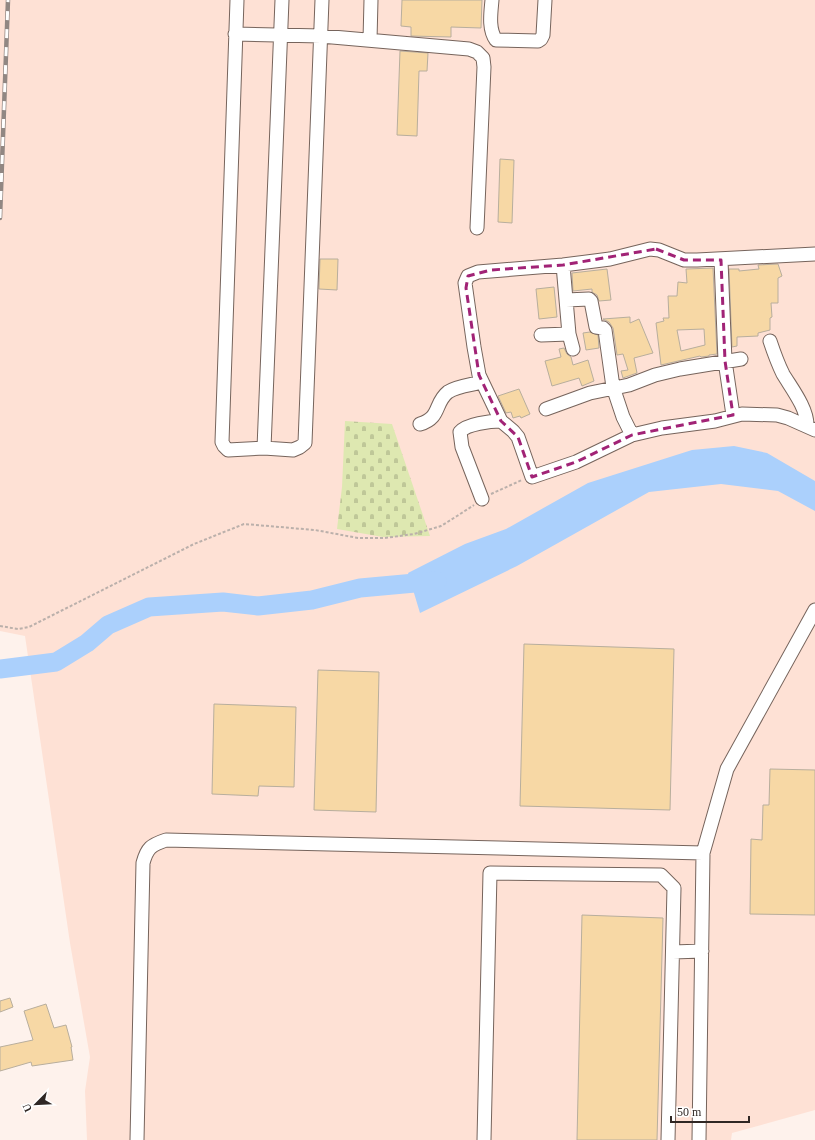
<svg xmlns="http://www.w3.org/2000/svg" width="815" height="1140" font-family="Georgia,serif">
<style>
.built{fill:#fee1d5}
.cemetery{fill:url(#cemetery-stones)}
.water{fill:#abd0fc}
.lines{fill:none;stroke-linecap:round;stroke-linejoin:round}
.river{stroke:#abd0fc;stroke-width:19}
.building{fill:#f7d8a5;stroke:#b8ae9d;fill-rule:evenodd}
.minor-casing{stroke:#76645c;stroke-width:15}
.path{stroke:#bbb0ab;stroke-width:2;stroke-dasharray:3 2;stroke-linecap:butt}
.minor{stroke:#fff;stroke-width:13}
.rail-casing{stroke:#918783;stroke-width:4.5}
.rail{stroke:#fff;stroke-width:3;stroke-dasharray:9;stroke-linecap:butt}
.marked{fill:none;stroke:#a12376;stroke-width:3;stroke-dasharray:8 5;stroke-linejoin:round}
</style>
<defs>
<pattern id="cemetery-stones" width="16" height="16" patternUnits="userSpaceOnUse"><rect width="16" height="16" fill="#dee8b1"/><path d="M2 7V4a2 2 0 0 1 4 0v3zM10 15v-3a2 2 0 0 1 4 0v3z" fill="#bfc798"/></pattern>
</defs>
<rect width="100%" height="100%" fill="#fef2ec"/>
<!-- built -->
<path class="built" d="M0,0h815v1110l-83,23 -1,7h-644l-2,-49 5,-34 -20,-114 -45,-307 -25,-5z"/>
<!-- cemetery -->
<path class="cemetery" d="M345,421l47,3 38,112 -47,1 -46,-8 5,-42z"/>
<!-- water -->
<path class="water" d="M734,446l33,7 48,28v30l-37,-20 -57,-7 -72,8 -132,74 -97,47 -12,-40 57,-29 41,-15 82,-46 104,-33z"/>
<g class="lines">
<!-- river -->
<path class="river" d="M0,669l56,-7 31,-19 21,-18 41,-18 74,-5 35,4 54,-6 48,-12 77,-7"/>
</g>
<!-- building -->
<path class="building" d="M402,0h80l-1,28 -30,-1v10l-40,-1v-9l-10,-1z
M400,51l28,2 -1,18h-8l-2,65 -20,-1z
M500,159l14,1 -2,63 -14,-1z
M320,259h18l-1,31 -18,-1z
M778,264l4,12 -4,2v25h-7l1,14 -2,1v12l-12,3v3l-21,1v9l-5,1 -3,-78h10v2l20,-2 -1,-4z
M713,268l4,86 -8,1v1l-8,1 -1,-1 -39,9 -5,-42 8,-2 -1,-3h6l-1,-22h9l1,-14 9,1 -1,-14zM704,329l1,16 -24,6 -4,-21z
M607,269l4,31 -12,1 -2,-6 -5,-3v-3l-19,2 -1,-18z
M554,287l3,30 -18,2 -3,-30z
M630,317v6l9,-4 14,34 -19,5 3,15 -14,5 -2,-7 7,-1 -5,-16 -6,1 -4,-27 -4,-6 -6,-3z
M590,332l8,3 1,13 -13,2 -3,-17z
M564,348l3,6 4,3 2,8 15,-5 6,21 -12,5 -3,-8 -27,8 -7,-25 16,-4 -2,-8z
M519,389l11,25 -9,4 -1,-2 -7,2 -2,-6 -5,1 -8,-17z
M524,644l150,5 -4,161 -150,-4z
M318,670l61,2 -3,140 -62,-2z
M214,704l82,3 -2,80 -35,-1 -1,10 -46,-2z
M770,769l45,1v145l-65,-1 1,-75 11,1 1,-35h6z
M582,915l81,3 -6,222h-80z
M10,998l3,9 -13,5v-11z
M46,1004l8,24 12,-3 6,22h-1l2,13 -41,6 -1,-4 -31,9v-24l33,-7 -9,-29z"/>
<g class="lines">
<!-- minor casing -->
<g class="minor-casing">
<path id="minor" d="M237,0l-15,442 2,4 4,4 36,-2 29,2 7,-3 5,-4 17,-443
M492,0c-1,12 -4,29 4,40l42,1 3,-2 2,-4 2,-35
M235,34l86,2 148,13 8,3 6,6 1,9 -7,161
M370,40l1,-40
M815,254l-118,6h-13l-25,-10 -9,-1 -40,10 -47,6 -85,7 -10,4 -3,7 9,64 5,28 22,46 12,10 5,6 14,40 44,-15 56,-27 30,-7 53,-7 27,-7 35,1 11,3 27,12
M721,260l4,101 8,54
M563,265l6,69 4,15
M566,300l23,-1 2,2 5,26 7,1 2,2 8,57 10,30 9,18
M541,335l28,-1
M770,341c4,12 8,23 13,33 9,15 24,34 24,51
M546,409l44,-16 39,-8 26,-10 25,-6 61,-10
M420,424c21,-6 14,-21 28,-32 9,-6 23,-7 34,-10
M264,448l18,-448
M482,499l-20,-52 -2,-15c6,-8 31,-11 41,-11
M673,952l29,-1
M137,1140l6,-277c4,-15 8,-18 23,-23l537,13
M484,1140l6,-267 171,2 13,13 -6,252
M699,1140l4,-287 24,-84 88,-159"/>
</g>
<!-- path -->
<path class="path" d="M491,494l31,-14
M0,626l18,3 11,-2 165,-83 50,-20 71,6 43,8h27l29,-4 27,-8 16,-10 17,-11"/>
<!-- minor -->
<use href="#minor" class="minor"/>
<!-- rail casing -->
<g class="rail-casing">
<path id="rail" d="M0,218l8,-218"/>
</g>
<!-- rail -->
<use href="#rail" class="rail"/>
</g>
<!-- marked area -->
<path class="marked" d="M656,249l28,11h37l4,101 8,54 -101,20 -56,27 -44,15 -14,-40 -17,-16 -22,-46 -13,-87 2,-12 23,-6 72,-5z"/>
<!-- north arrow -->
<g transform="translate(36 1104) rotate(246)" stroke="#ffffff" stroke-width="3" paint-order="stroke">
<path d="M0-3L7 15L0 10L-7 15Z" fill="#2f2724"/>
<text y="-6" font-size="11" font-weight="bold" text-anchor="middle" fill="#2f2724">U</text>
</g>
<!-- scale -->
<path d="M671 1116v6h78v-6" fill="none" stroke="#2f2724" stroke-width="2"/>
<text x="677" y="1116" font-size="12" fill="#2f2724" stroke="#ffffff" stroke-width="3" paint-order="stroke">50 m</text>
</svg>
